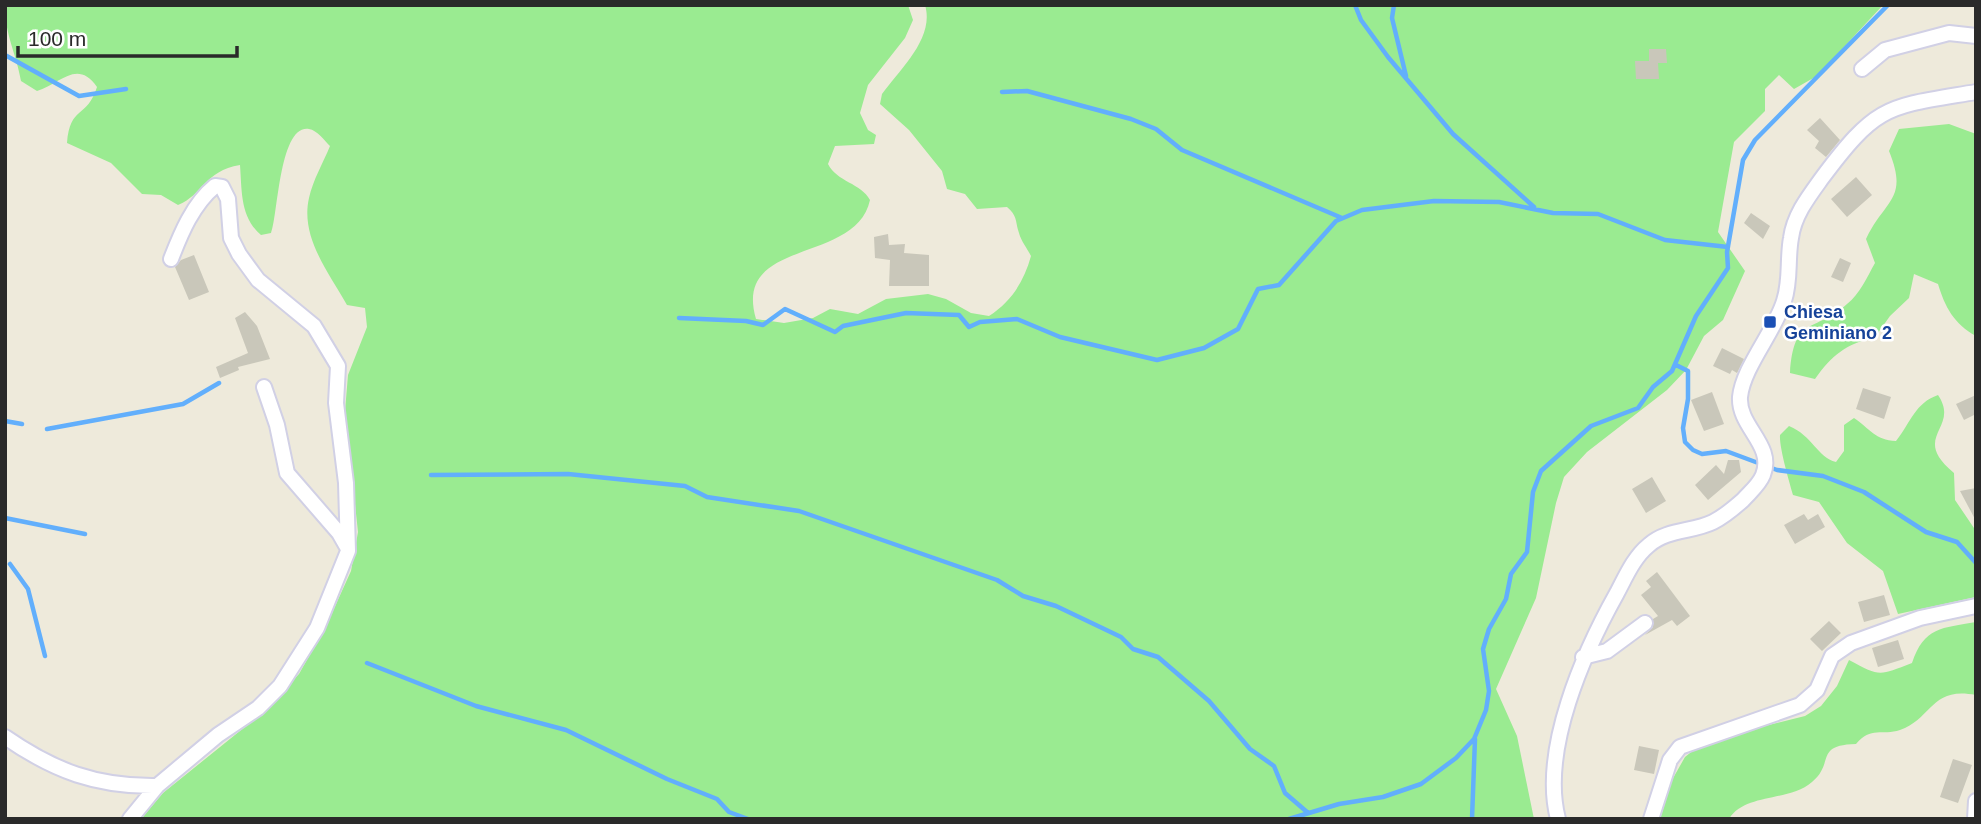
<svg xmlns="http://www.w3.org/2000/svg" width="1981" height="824" font-family="Helvetica,sans-serif">
<style>
.green{fill:#9aeb91}
.lines{fill:none;stroke-linecap:round;stroke-linejoin:round}
.stream{stroke:#62affc;stroke-width:4.5}
.building{fill:#c9c7ba}
.minor-casing{stroke:#d1d0e5;stroke-width:18}
.minor{stroke:#fff;stroke-width:14}
.transit-dot{fill:#1a4fb4;stroke:#fff;stroke-width:2.5}
.labels{text-anchor:middle;dominant-baseline:central;stroke-width:5;stroke-linejoin:round;paint-order:stroke}
.transit-label{font-size:18px;font-weight:bold;fill:#164399;stroke:#fff;text-anchor:start}
</style>
<rect width="100%" height="100%" fill="#eeeadb"/>
<!-- green -->
<path class="green" d="M5,5h903l5,15 -8,18 -37,47 -8,28 8,17 8,5 -2,9 -39,2 -7,18c9,18 33,19 42,36 -14,65 -138,37 -114,119l28,4 29,-5 17,-9 28,5 28,-15 42,-5 18,5 25,14 18,3c23,-15 35,-35 42,-60 -4,-8 -10,-15 -12,-23 -4,-11 -1,-17 -12,-26l-30,2 -12,-15 -18,-5 -5,-18 -33,-41 -29,-26 2,-10c18,-25 53,-56 43,-89h958l-66,71 -23,13 -15,-14 -14,14v22l-31,31 -16,90 27,39 -22,49 -19,16 -18,34 -19,20 -80,62 -23,25 -8,26 -20,95 -40,91 21,47 17,83h-1393l22,-26 93,-75 43,-44 28,-50 24,-53 7,-39 -13,-121 3,-36 19,-48 -2,-19 -18,-3c-18,-32 -47,-68 -38,-107 4,-18 14,-35 21,-52 -5,-5 -13,-16 -21,-17 -30,-5 -31,88 -38,104l-10,2c-21,-18 -19,-44 -21,-70 -36,6 -37,30 -62,40l-17,-10 -19,-1 -31,-31 -44,-20c3,-38 20,-24 30,-56 -20,-29 -38,-2 -60,4l-16,-10c-5,-29 -16,-45 -16,-76z
M1949,124l27,10v202c-22,-12 -31,-29 -38,-52l-24,-10 -5,24 -19,18 -15,21c-29,7 -43,18 -60,42l-25,-6c4,-58 23,-39 57,-69 13,-10 20,-27 28,-41l-9,-24c19,-40 43,-39 23,-88l10,-22z
M1938,395c23,34 -29,41 16,78l1,27 21,31v66l-78,17 -15,-43 -36,-28 -28,-41 -26,-7c-4,-14 -14,-48 -13,-60l9,-9c24,10 28,31 47,36l8,-11v-26l10,-7c16,11 21,22 42,23 15,-19 19,-38 42,-46z
M1976,622v73c-45,-9 -43,23 -76,35 -18,6 -29,-4 -44,14 -42,1 -21,19 -44,38 -23,20 -67,11 -83,37h-69l12,-39 13,-23 10,-8 49,-18 61,-15 16,-10 16,-20 12,-26c32,17 29,16 63,3 12,-36 30,-35 64,-41z"/>
<g class="lines">
<!-- stream -->
<path class="stream" d="M1355,5l6,15 27,37 65,77 81,73
M1394,5l-2,13 14,58
M1975,5l1,1
M5,55l74,41 47,-7
M1002,92l25,-1 104,28 25,10 26,21 160,68
M679,318l67,3 17,4 22,-16 50,23 8,-6 63,-13 53,2 10,12 11,-5 37,-3 43,18 97,23 47,-12 34,-19 20,-40 21,-4 57,-64 26,-11 72,-9 65,1 54,11 45,1 67,26 63,7
M1676,365l12,6v28l-5,29 2,14 8,8 9,4 24,-3 51,19 46,6 41,16 62,40 31,10 19,21
M5,421l17,3
M47,429l136,-25 36,-21
M431,475l137,-1 117,12 22,11 92,14 198,69 26,16 33,10 65,31 12,12 25,8 51,44 41,48 24,17 11,27 22,19
M5,518l80,16
M10,564l18,25 17,67
M367,663l109,43 90,24 101,49 50,20 12,13 19,7
M1289,819l50,-15 44,-7 38,-13 35,-26 18,-19 12,-29 3,-19 -6,-42 6,-20 17,-30 5,-25 16,-22 6,-60 8,-21 50,-45 47,-18 15,-21 19,-16 24,-55 32,-48 -1,-16 16,-92 12,-20 133,-135
M1472,819l3,-80"/>
</g>
<!-- building -->
<path class="building" d="M1649,49h17l1,14h-9l1,16h-23l-1,-18h14z
M1820,118l20,22 -14,17 -11,-9 4,-7 -12,-11z
M1856,177l16,18 -25,22 -16,-18z
M1751,213l19,13 -7,13 -19,-16z
M888,234l1,11 16,-1 -1,9 25,2v31h-40l1,-26 -15,-2 -1,-21z
M194,255l15,37 -20,8 -14,-33 6,-7z
M1840,258l11,5 -8,19 -12,-5z
M245,312l12,14 13,33 -32,8 1,3 -19,8 -4,-11 32,-14 -13,-35z
M1722,348l22,11 -7,14 -5,-3 -2,4 -17,-8z
M1863,388l28,9 -7,22 -28,-10z
M1712,392l12,32 -20,7 -13,-31z
M1976,395v19l-12,6 -8,-16z
M1728,460h11l2,12 -33,28 -13,-15 21,-20 8,9z
M1652,477l14,24 -20,12 -14,-24z
M1976,488v33l-16,-30z
M1804,514l4,6 10,-6 7,13 -30,17 -11,-19z
M1657,572l33,44 -13,10 -5,-6 -27,15 8,-8v-8l5,-3 -17,-21 10,-8 -5,-6z
M1884,595l6,20 -26,7 -6,-20z
M1829,621l12,12 -19,18 -12,-12z
M1898,640l6,19 -26,8 -6,-19z
M1639,746l20,4 -5,24 -20,-4z
M1953,759l19,6 -14,38 -18,-6z"/>
<g class="lines">
<!-- minor casing -->
<g class="minor-casing">
<path id="minor" d="M1862,69l23,-19 64,-17 27,3
M264,387l13,38 10,48 52,60 8,14
M1583,657l24,-6 38,-28
M5,737c49,34 92,50 152,49
M130,819l27,-33 61,-51 40,-27 22,-22 37,-58 31,-77 -2,-68 -10,-80 2,-37 -24,-40 -56,-46 -19,-26 -8,-16 -3,-39 -6,-12 -7,-1c-22,18 -34,47 -44,73
M1558,819c-18,-69 26,-167 59,-226 9,-17 17,-36 32,-48 18,-16 44,-13 64,-23 12,-6 21,-14 30,-22 7,-8 16,-15 20,-25 12,-30 -25,-48 -23,-78 3,-30 35,-66 44,-96 7,-21 3,-41 7,-63 3,-23 18,-42 31,-60 56,-75 65,-71 154,-86
M1651,819l19,-59 10,-13 120,-42 17,-15 15,-34 19,-13 69,-25 56,-12
M1975,819l1,-18"/>
</g>
<!-- minor -->
<use href="#minor" class="minor"/>
</g>
<!-- markers -->
<rect class="transit-dot" x="1763" y="315" width="14" height="14" rx="3.5"/>
<g class="labels">
<!-- transit labels -->
<g class="transit-label">
<text x="1784" y="312">Chiesa<tspan x="1784" dy="21">Geminiano 2</tspan></text>
</g>
</g>
<!-- border -->
<rect width="1981" height="824" fill="none" stroke="#2a2a2a" stroke-width="14"/>
<!-- scale -->
<path d="M18 46v10h219v-10" fill="none" stroke="#2a2a2a" stroke-width="3.5"/>
<text x="28" y="46" font-size="21" fill="#2a2a2a" stroke="#ffffff" stroke-width="5" paint-order="stroke">100 m</text>
</svg>
